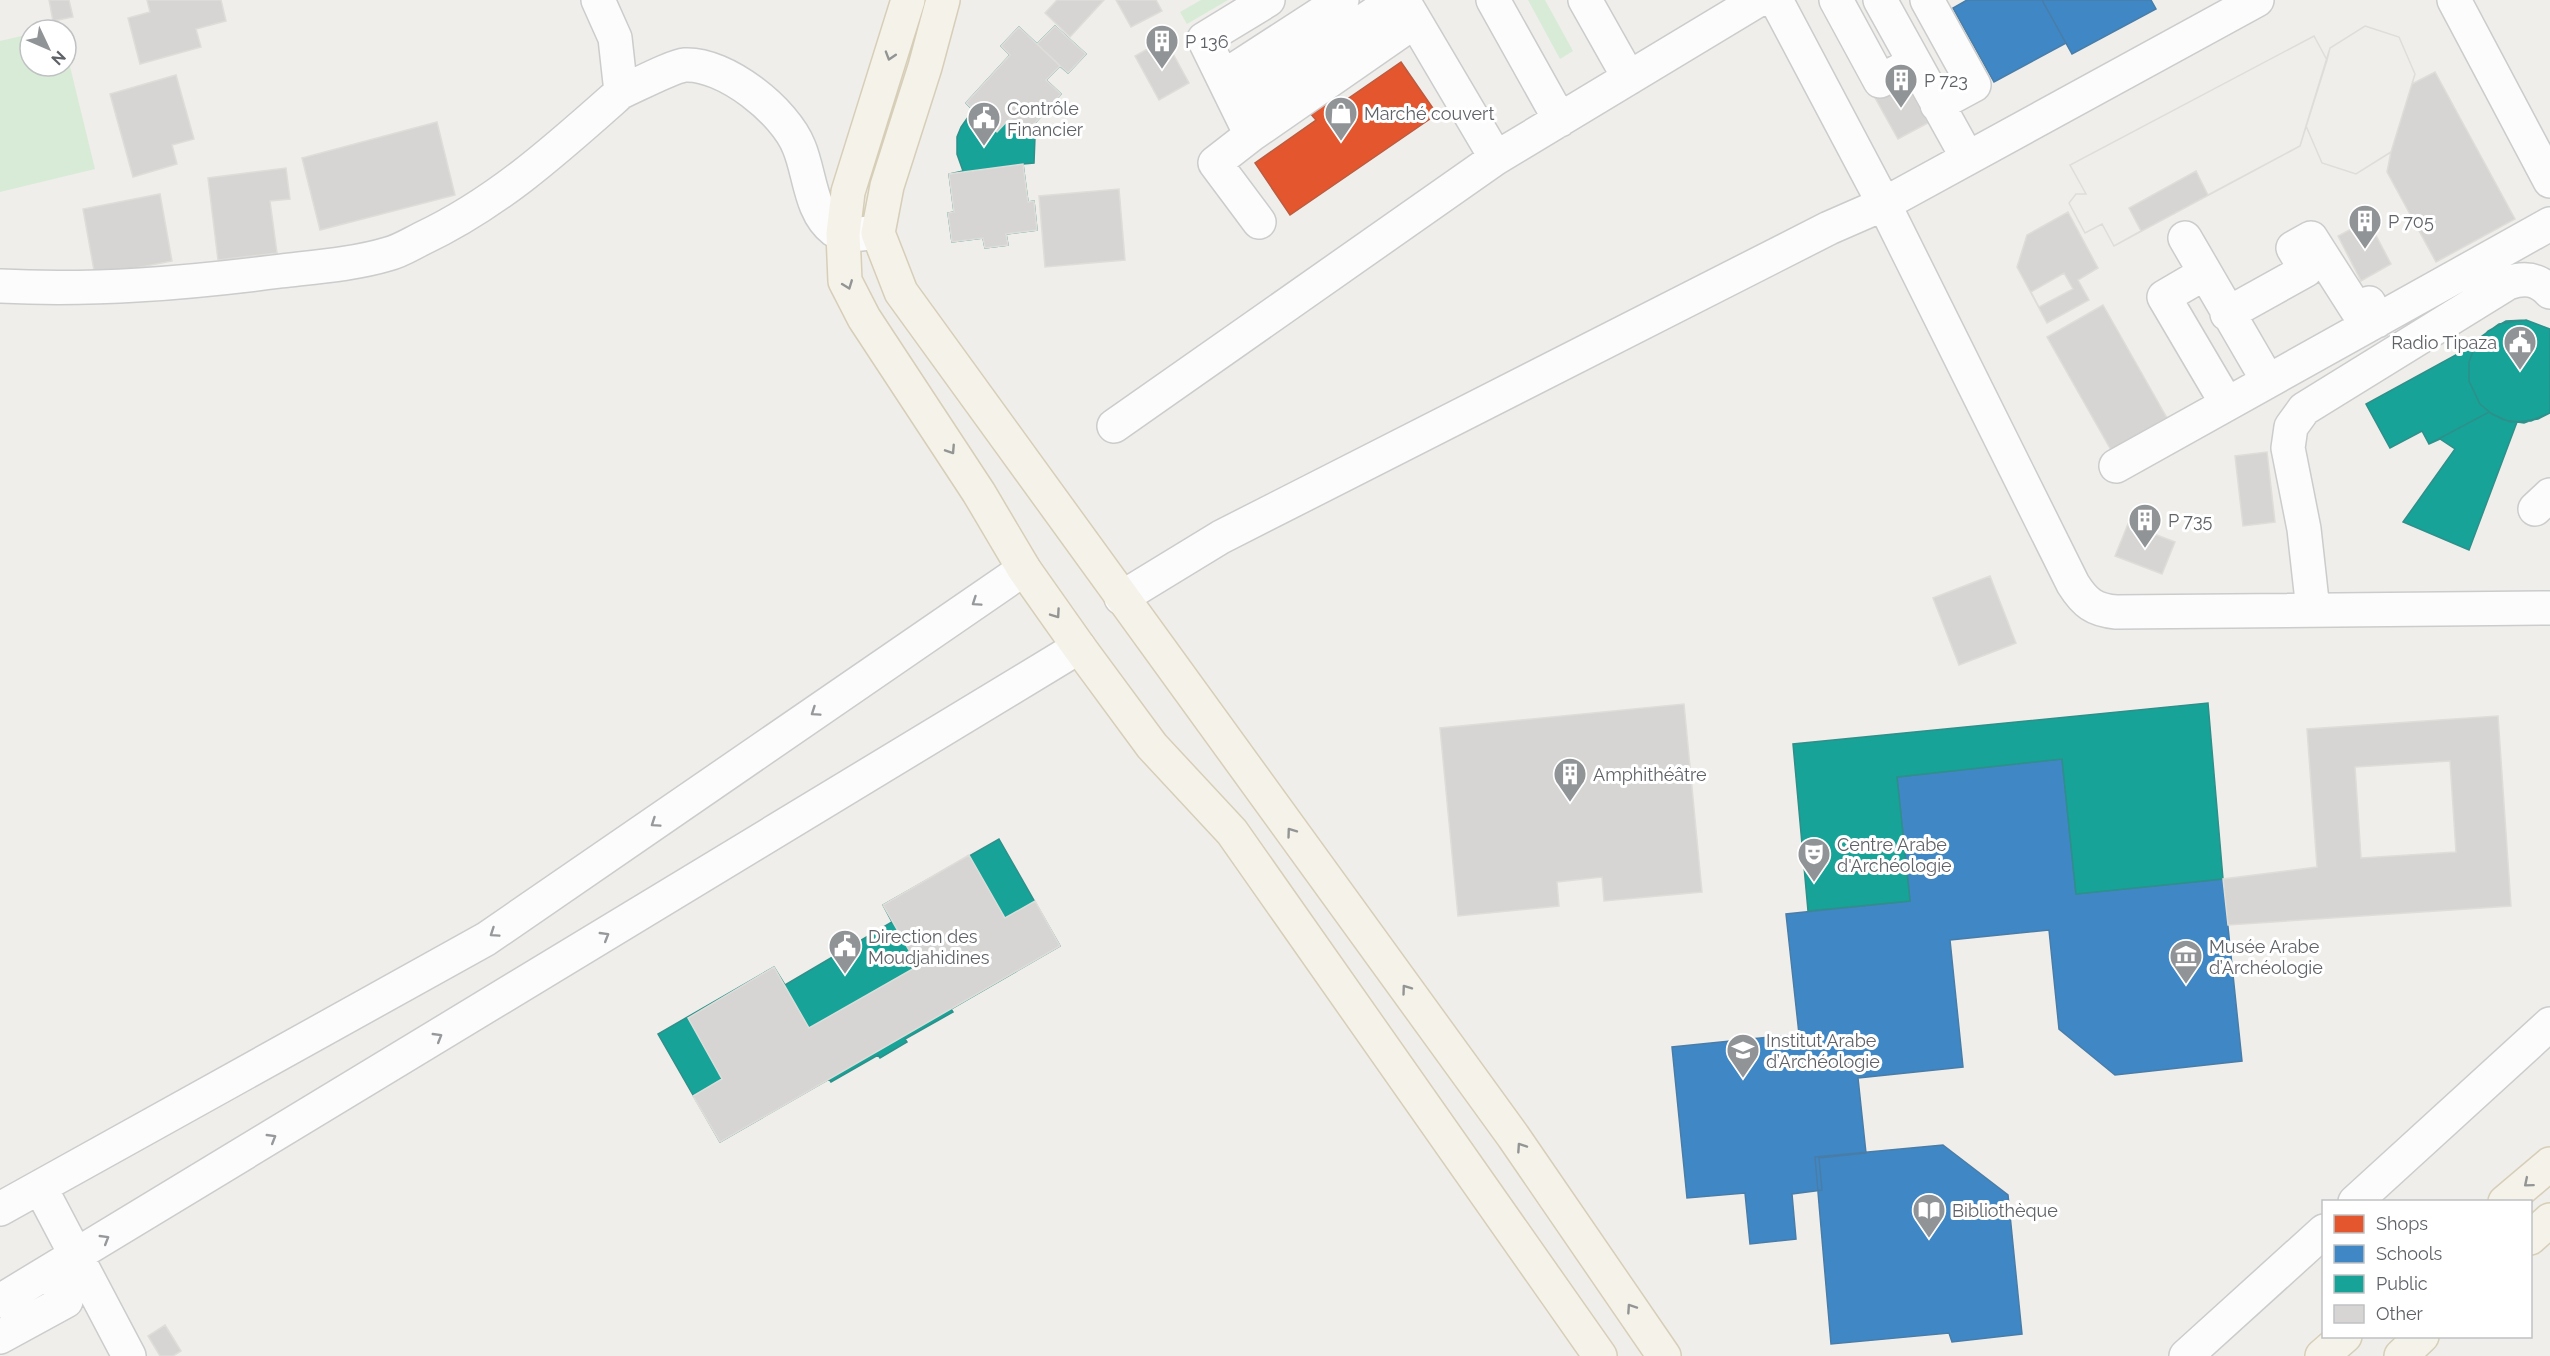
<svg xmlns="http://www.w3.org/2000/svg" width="2550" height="1356" font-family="Raleway,sans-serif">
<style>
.green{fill:#d8ebd6}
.shops{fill:#e4572e;stroke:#bc5b3f;stroke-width:1.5}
.schools{fill:#3f88c5;stroke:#497da9;stroke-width:1.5}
.public{fill:#17a398;stroke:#2d908a;stroke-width:1.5}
.building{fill:#d6d5d3;stroke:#deddd9;stroke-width:1.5;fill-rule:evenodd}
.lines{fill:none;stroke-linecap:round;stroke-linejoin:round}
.minor-casing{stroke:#cbcccc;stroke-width:36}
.major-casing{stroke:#d7ceb8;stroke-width:36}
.minor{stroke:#fdfcfc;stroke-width:33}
.major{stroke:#f4f2e9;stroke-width:33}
.oneway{stroke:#939595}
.oneway2{stroke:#96999c}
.labels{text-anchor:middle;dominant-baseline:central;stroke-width:6;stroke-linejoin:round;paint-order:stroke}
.poi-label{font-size:18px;fill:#5f6368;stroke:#fff;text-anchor:start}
</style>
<rect width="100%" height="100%" fill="#efeeea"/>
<!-- green -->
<path class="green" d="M1201,0h27l-41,24 -7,-12z
M1528,0h17l28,51 -13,8z
M30,34v32h36v-16l29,119 -95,23v-151z"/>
<!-- shops -->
<path class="shops" d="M1401,62l36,52 -147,101 -35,-52 61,-43 -7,-8 25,-17 6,9z"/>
<!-- schools -->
<path class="schools" d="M1967,0h184l5,9 -84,45 -6,-11 -72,39 -41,-74z
M2042,0h109l5,9 -84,45z
M2062,759l14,135 147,-15 19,182 -127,14 -56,-46 -10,-99 -99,10 13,127 -105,11 8,75 -47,5 3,32 -30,4 4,45 -46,5 -5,-51 -58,5 -15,-151 127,-13 -13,-120 124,-13 -13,-124z
M1943,1145l65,50 14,139 -70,8 -3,-9 -118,11 -16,-187z"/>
<!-- public -->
<path class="public" d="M1055,26l31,28 -18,19 -8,-7 -14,14 15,14 -35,39 9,4 -1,26 -11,1 5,38 6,-1 3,29 -31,4 2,11 -23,3 -2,-10 -31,4 -4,-29 6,-1 -5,-38 14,-3 -6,-17v-17l4,-10 12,-17 -7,-7 44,-48 -9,-9 18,-19 18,17z
M2526,320l24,9v84l-19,8 -21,1 -18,-8 -12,-10 -11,-23v-19l7,-18 12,-13 18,-10z
M2526,320l24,9v84l-26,10 -20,-3 -15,-8 -60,32 -7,-13 -32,17 -24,-44 110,-60 6,-8 17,-12z
M2526,320l24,9v84l-12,6 -21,3 -48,128 -66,-28 52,-73 -15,-10 -11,5 -7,-13 -32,17 -24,-44 110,-60 6,-8 17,-12z
M2208,703l15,176 -147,15 -14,-135 -165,18 13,124 -102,10 -15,-167z
M999,839l61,107 -109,63 2,3 -48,27 2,3 -27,16 -2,-3 -47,27 -2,-3 -109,63 -62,-108 116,-67 11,18 107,-63 -9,-17z"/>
<!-- building -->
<path class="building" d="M49,0h20l4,17 -20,4z
M147,0h74l5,21 -30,8 5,18 -61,17 -12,-46 22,-6z
M1057,0h47l-34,37 -25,-24z
M1116,0h40l6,11 -31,16z
M1055,26l31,28 -18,19 -31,-29z
M2365,26l34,11 16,37 -24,78 -35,22 -34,-11 -16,-37 24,-78z
M2365,26l34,11 16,37 -3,10 23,-12 80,147 -79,43 -49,-90 4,-20 -35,22 -34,-11 -16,-37 -6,20 -186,100 -12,-22 -17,9 -16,-30 7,-9h10l-16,-29 244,-129 13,24 3,-12z
M1019,27l41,39 -14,14 15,14 -35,39 -16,-15 -13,14 -31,-29 44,-48 -9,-9z
M2314,36l13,24 -27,86 -92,49 -12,-24 -67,37 12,23 -27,15 -12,-22 -17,9 -16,-30 7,-9h10l-16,-29z
M1165,39l24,44 -30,17 -24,-44z
M176,75l18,64 -22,6 5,19 -44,13 -23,-83z
M1904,79l24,44 -30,16 -24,-43z
M437,122l18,73 -135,35 -18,-72z
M1023,164l5,38 6,-1 3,29 -31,4 2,11 -23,3 -2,-10 -31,4 -4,-29 6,-1 -5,-38z
M286,168l4,31 -20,2 7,52 -59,7 -10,-82z
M1119,189l6,71 -80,7 -6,-71z
M160,194l12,67 -77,15 -12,-67z
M2068,212l30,56 -20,12 11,20 -42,23 -30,-56 10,-32z
M2368,220l23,44 -30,17 -23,-45z
M2064,273l9,16 -34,18 -8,-15z
M2103,305l64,113 -56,32 -64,-113z
M2267,452l8,70 -32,4 -8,-70z
M2128,524l47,18 -13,32 -47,-18z
M1990,576l26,67 -57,22 -26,-67z
M1684,704l18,188 -98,9 -2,-24 -45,5 2,24 -101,10 -18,-188z
M2498,716l13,190 -283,19 -5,-46 94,-12 -10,-138zM2450,761l6,91 -95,6 -6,-91z
M969,855l36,63 30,-17 25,45 -340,196 -27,-46 29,-17 -34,-61 86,-51 35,61 109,-62 -35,-61z
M165,1325l16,26 -8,5h-13l-12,-20z"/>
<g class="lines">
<!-- minor casing -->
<g class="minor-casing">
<path id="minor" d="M1268,0l-64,39 47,96 163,-113
M1493,0l67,120
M1585,0l44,78
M1776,0l108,204 189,380c12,19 21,26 43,28l434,-4
M1836,0l44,81 34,-18
M1880,0l87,157
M1927,0l47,85 -37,20
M2454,0l96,181
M1404,2l92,156
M1223,77l119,-77
M621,92c14,-6 52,-26 64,-27 40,-2 100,46 114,82 11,26 11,65 35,83 10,7 25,4 36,3
M1237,106l158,-106
M1251,135l-36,28 44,59
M2185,238l83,143
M2205,273l-41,24 63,107
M0,286c94,5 187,-3 281,-15 34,-4 74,-7 107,-17 12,-3 23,-10 33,-15 77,-36 138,-92 200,-147l-6,-54 -17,-38
M2227,314l79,-44 -13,-22 18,-10 46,72 12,-7 8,18
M1114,426l382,-268 262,-158
M2116,466l434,-242
M2535,509l15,-14
M1121,598l100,-61 608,-309 55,-24 373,-204
M2313,610l-9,-81 -16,-81 3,-21 13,-18 204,-126c17,-6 30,-4 42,9
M40,1187l89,169
M2355,1202l195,-178
M0,1209l486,-270 538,-370
M0,1301l1079,-654
M0,1337l66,-36 -14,-30
M2186,1356l138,-125"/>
</g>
<!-- major casing -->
<g class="major-casing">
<path id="major" d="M908,0l-60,192 -5,42 2,47 19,37 115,175 45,76 55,78 73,99 80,86 368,524
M943,0l-18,67 -38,119 -9,47 23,59 612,844 151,220
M2505,1202l45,-38
M2530,1238l20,-18
M2322,1356l23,-20
M2401,1356l21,-20"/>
</g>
<!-- minor -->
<use href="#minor" class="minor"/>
<!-- major -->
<use href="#major" class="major"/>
</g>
<!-- one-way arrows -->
<defs><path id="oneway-chevron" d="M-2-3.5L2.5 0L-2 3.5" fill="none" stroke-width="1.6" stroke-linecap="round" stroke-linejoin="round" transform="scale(1.5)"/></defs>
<g class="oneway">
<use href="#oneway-chevron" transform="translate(890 56) rotate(107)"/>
<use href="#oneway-chevron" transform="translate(848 285) rotate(69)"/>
<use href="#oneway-chevron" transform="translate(951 450) rotate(57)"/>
<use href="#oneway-chevron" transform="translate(1056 614) rotate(55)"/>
<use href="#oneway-chevron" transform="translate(1291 832) rotate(-126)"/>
<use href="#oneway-chevron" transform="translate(1406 989) rotate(-126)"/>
<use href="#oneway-chevron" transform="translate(1521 1147) rotate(-124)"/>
<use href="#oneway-chevron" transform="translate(2528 1183) rotate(140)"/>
<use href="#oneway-chevron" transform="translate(1631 1308) rotate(-124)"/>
</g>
<g class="oneway2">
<use href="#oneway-chevron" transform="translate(976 602) rotate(146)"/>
<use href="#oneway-chevron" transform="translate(815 712) rotate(146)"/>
<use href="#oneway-chevron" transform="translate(655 823) rotate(146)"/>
<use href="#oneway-chevron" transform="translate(494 933) rotate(146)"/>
<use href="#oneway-chevron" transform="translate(605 936) rotate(-31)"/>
<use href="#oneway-chevron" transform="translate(438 1037) rotate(-31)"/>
<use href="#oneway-chevron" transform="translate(272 1138) rotate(-31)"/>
<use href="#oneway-chevron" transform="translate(105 1239) rotate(-31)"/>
</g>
<!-- icons -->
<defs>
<g id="building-pin" transform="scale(1.725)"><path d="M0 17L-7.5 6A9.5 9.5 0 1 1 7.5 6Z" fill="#919496" stroke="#fff"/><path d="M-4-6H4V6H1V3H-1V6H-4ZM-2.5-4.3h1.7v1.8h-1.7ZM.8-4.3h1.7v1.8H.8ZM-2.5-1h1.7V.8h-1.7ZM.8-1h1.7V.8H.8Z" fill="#fff"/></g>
<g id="shop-pin" transform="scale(1.725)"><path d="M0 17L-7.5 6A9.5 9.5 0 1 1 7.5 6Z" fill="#919496" stroke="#fff"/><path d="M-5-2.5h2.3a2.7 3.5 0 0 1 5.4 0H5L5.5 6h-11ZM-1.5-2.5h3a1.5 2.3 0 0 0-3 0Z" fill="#fff"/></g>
<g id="civic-pin" transform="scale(1.725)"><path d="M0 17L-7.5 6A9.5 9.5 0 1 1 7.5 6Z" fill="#919496" stroke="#fff"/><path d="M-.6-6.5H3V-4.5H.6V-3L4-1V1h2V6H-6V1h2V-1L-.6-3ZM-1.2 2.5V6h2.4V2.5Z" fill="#fff"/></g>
<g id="theatre-pin" transform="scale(1.725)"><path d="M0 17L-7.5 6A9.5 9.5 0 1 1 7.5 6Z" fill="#919496" stroke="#fff"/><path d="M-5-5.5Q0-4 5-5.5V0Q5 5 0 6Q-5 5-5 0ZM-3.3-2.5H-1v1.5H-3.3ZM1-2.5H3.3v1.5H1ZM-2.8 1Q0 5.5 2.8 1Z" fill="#fff"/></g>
<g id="museum-pin" transform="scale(1.725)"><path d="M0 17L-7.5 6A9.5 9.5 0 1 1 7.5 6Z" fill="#919496" stroke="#fff"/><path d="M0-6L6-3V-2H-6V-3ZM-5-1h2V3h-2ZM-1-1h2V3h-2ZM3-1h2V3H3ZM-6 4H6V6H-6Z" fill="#fff"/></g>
<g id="university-pin" transform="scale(1.725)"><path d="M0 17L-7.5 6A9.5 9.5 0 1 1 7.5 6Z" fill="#919496" stroke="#fff"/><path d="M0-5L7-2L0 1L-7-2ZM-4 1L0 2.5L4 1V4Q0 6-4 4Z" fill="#fff"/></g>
<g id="library-pin" transform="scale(1.725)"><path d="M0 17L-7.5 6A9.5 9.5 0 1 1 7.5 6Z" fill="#919496" stroke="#fff"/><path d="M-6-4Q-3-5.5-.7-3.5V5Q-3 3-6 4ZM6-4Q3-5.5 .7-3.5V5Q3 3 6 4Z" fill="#fff"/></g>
</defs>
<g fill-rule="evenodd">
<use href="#building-pin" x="1162" y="41"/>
<use href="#building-pin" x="1901" y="80"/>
<use href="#shop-pin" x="1341" y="113"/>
<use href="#civic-pin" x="984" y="118"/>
<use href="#building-pin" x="2365" y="221"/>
<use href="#civic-pin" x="2520" y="342"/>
<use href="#building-pin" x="2145" y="520"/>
<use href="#building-pin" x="1570" y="774"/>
<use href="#theatre-pin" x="1814" y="854"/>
<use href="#civic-pin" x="845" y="946"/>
<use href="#museum-pin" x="2186" y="956"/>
<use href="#university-pin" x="1743" y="1050"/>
<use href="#library-pin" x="1929" y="1210"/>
</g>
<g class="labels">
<!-- poi labels -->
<g class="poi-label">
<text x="1185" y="41">P 136</text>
<text x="1924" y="80">P 723</text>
<text x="1007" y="108">Contrôle<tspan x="1007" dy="21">Financier</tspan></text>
<text x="1364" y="113">Marché couvert</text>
<text x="2388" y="221">P 705</text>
<text x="2497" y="342" text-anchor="end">Radio Tipaza</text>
<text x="2168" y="520">P 735</text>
<text x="1593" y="774">Amphithéâtre</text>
<text x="1837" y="844">Centre Arabe<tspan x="1837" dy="21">d'Archéologie</tspan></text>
<text x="868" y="936">Direction des<tspan x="868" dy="21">Moudjahidines</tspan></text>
<text x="2209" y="946">Musée Arabe<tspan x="2209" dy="21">d’Archéologie</tspan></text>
<text x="1766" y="1040">Institut Arabe<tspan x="1766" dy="21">d’Archéologie</tspan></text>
<text x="1952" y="1210">Bibliothèque</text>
</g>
</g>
<!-- legend -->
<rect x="2322" y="1200" width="210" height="138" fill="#ffffff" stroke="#bfc1c3" stroke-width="1.5"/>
<rect x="2334" y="1215" width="30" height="18" fill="#e4572e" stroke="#bfc1c3" stroke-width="1.5"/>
<text x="2376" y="1230" font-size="18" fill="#5f6368">Shops</text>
<rect x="2334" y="1245" width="30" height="18" fill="#3f88c5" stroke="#bfc1c3" stroke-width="1.5"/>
<text x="2376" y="1260" font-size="18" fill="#5f6368">Schools</text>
<rect x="2334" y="1275" width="30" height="18" fill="#17a398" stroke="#bfc1c3" stroke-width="1.5"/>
<text x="2376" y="1290" font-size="18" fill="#5f6368">Public</text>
<rect x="2334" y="1305" width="30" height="18" fill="#d6d5d3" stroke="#bfc1c3" stroke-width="1.5"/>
<text x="2376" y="1320" font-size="18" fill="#5f6368">Other</text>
<!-- north arrow -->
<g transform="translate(48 48) rotate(134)"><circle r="28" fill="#ffffff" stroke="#bfc1c3" stroke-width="1.5"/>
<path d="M0-4.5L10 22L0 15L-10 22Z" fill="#919496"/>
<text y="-9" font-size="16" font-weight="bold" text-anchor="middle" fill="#5f6368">N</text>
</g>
</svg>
